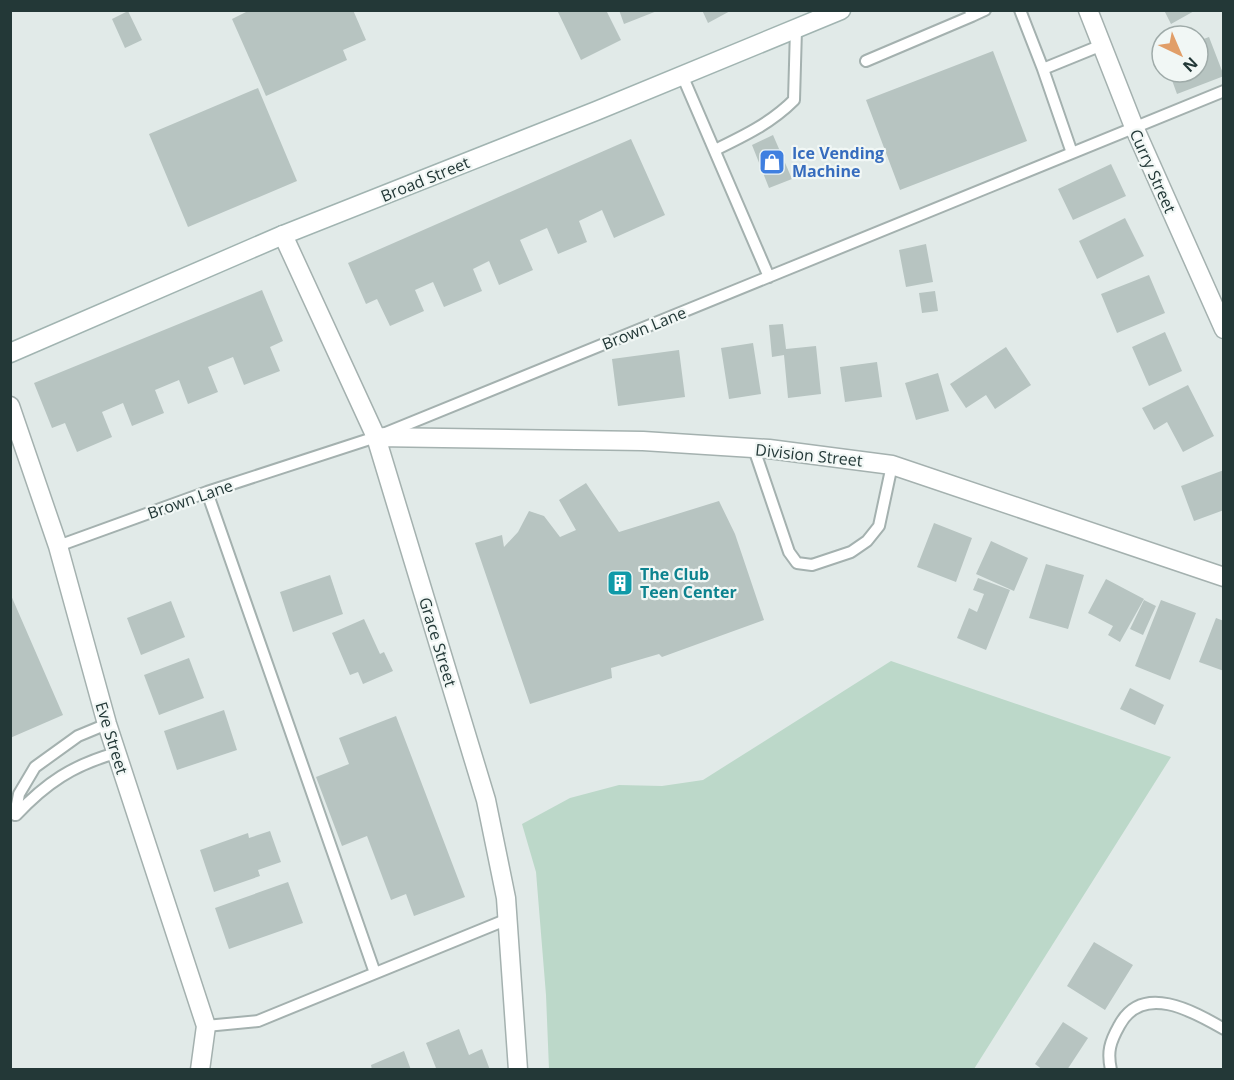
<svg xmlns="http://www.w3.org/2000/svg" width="1234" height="1080" font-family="'Open Sans',sans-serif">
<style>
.green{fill:#bcd8c9}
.building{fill:#b7c4c1}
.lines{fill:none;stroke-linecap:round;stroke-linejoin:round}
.lane-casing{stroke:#a4b1af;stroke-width:14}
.street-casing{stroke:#a4b1af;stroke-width:21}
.secondary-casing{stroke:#a1b4b1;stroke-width:21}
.lane{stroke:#fff;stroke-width:10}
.street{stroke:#fff;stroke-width:18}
.secondary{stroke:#fff;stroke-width:18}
.labels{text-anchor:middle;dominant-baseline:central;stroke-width:4.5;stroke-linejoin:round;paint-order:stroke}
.shop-label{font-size:16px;font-weight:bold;fill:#366cbe;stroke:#f1f7f5;text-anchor:start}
.street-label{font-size:16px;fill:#233837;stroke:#f1f7f5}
.culture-label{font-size:16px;font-weight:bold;fill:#0d838f;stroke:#f1f7f5;text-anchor:start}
</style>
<rect width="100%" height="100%" fill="#e1eae8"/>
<!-- green -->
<path class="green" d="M891,661l280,96 -197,312h-425l-3,-74 -10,-123 -14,-48 48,-26 49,-13 43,1 41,-6z"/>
<!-- building -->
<path class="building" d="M250,10h103l13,30 -23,10 4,10 -81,36 -34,-77z
M557,10h49l15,30 -40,20z
M619,10h38v1l-33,13z
M702,10h30l-24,13z
M1164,10h32l-25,14z
M128,11l14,29 -17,8 -13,-29z
M1209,37l15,39 -47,18 -8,-22h29v-31z
M993,51l34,90 -127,49 -34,-90z
M258,88l39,93 -109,46 -39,-93z
M773,135l19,44 -23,9 -17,-43z
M631,139l34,76 -51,23 -12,-28 -23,11 8,21 -29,12 -11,-26 -27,12 13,30 -34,15 -10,-24 -16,8 9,22 -38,16 -11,-25 -18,8 9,21 -34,15 -13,-27 -11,5 -18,-41z
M1111,164l15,32 -53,24 -15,-31z
M1125,218l19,38 -47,23 -18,-38z
M926,244l7,38 -27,5 -7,-37z
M1149,275l16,38 -48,20 -16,-39z
M262,290l21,51 -13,6 10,24 -36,14 -11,-28 -25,10 10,25 -30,12 -9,-24 -24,10 9,23 -32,13 -9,-23 -21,9 10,25 -35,15 -12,-29 -13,5 -18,-45z
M935,291l3,20 -16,2 -3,-20z
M783,324l3,25 30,-3 5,48 -33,4 -4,-43 -12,2 -3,-32z
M1165,332l17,39 -33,15 -17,-39z
M753,343l8,51 -32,5 -8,-51z
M1006,347l25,38 -36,24 -9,-14 -20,13 -16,-24z
M679,350l6,47 -67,9 -6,-47z
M877,362l5,35 -37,5 -5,-35z
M938,373l11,38 -33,9 -11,-37z
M1188,385l26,51 -31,16 -16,-30 -13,8 -12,-22z
M1224,470v40l-30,11 -13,-35z
M586,483l33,49 100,-31 16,33 29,86 -102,37 -3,-3 -48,14 1,10 -82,26 -55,-161 27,-8 2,12 14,-15 11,-21 15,5 16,21 16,-7 -17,-30z
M934,523l38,15 -16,44 -39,-15z
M991,541l37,17 -14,33 -38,-17z
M1046,564l38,11 -16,54 -39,-11z
M330,575l13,39 -50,18 -13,-40z
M978,578l32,12 -24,60 -29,-12 12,-30 8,4 7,-18 -11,-4z
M1106,579l38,20 -24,43 -12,-7 5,-9 -25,-13z
M10,593l53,122 -53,23z
M1144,600l12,6 -13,29 -13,-6z
M1161,600l35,13 -26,67 -35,-14z
M171,601l14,36 -44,18 -14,-37z
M1216,618l8,3v50l-25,-9z
M364,619l16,35 4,-2 9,19 -30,13 -5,-12 -8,3 -18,-42z
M189,658l15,40 -45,17 -15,-40z
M1130,688l34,17 -9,20 -35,-16z
M224,710l13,40 -60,20 -13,-39z
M396,716l69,181 -51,19 -8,-22 -15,6 -24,-64 -25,10 -26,-69 33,-13 -10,-26z
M270,831l11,31 -23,8 2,6 -46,16 -14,-42 48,-17 1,5z
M288,882l15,41 -74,26 -14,-41z
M1094,942l39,23 -28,45 -38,-24z
M1063,1022l25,16 -21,32h-24l-8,-6z
M459,1029l10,26 13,-6 8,21h-58l4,-2 -10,-25z
M404,1051l7,19h-39l-1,-5z"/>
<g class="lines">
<!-- lane casing -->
<g class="lane-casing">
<path id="lane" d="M1020,10l23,59 59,-24
M972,16l13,-6
M866,61l106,-45 -2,-6
M1043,69l29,84
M682,75l87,202
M715,150c29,-14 56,-27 79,-50l2,-71
M754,449l35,103 8,11 15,2 39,-13 16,-11 12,-15 13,-61
M207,492l168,481
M58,546l149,-54 169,-55 848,-346
M15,815l4,-21 16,-27 43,-31 29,-12
M16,815c30,-32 57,-50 100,-62
M206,1026l52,-5 250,-102
M1111,1070c-4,-18 -1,-28 8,-44 23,-44 74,-15 105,3"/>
</g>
<!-- street casing -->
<g class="street-casing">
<path id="street" d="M1088,10l46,117 90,202
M283,235l93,202 110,363 20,98 12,172
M10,406l48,140 49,178 99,302 -6,44
M376,437l267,4 126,8 123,16 332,112"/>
</g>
<!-- secondary casing -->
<g class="secondary-casing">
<path id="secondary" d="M10,353l273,-118 313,-124 245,-101"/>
</g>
<!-- lane -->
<use href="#lane" class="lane"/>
<!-- street -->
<use href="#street" class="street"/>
<!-- secondary -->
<use href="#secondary" class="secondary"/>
</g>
<!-- icons -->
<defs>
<g id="shop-square" transform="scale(1.35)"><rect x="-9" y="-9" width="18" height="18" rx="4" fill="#3f7fe0" stroke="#f1f7f5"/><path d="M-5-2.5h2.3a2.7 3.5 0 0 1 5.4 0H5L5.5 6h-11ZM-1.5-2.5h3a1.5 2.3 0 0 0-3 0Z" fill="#fff"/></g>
<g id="building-square" transform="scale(1.35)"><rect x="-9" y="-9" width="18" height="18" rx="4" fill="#0f9aa8" stroke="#f1f7f5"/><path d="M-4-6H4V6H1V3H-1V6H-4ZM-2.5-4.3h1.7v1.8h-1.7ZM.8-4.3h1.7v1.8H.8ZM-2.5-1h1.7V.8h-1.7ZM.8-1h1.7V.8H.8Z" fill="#fff"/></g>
</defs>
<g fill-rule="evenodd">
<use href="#shop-square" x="772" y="162"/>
<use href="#building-square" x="620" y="583"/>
</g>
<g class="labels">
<!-- shop labels -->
<g class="shop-label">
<text x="792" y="153">Ice Vending<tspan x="792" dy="18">Machine</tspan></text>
</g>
<!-- street labels -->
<g class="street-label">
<text transform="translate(1153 171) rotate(66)">Curry Street</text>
<text transform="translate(425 179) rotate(-22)">Broad Street</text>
<text transform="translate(644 328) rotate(-22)">Brown Lane</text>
<text transform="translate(809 455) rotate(6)">Division Street</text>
<text transform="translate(190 499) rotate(-19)">Brown Lane</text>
<text transform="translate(438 642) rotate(73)">Grace Street</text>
<text transform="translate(112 738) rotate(73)">Eve Street</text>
</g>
<!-- culture labels -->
<g class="culture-label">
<text x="640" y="574">The Club<tspan x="640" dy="18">Teen Center</tspan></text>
</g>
</g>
<!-- border -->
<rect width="1234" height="1080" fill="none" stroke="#233837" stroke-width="24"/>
<!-- north arrow -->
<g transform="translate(1180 54) rotate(136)"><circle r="28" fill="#f1f7f5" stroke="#9faba9" stroke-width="1.5"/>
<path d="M0-4.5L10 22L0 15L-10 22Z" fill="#e19e68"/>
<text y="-9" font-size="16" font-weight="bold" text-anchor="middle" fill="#233837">N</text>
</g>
</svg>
